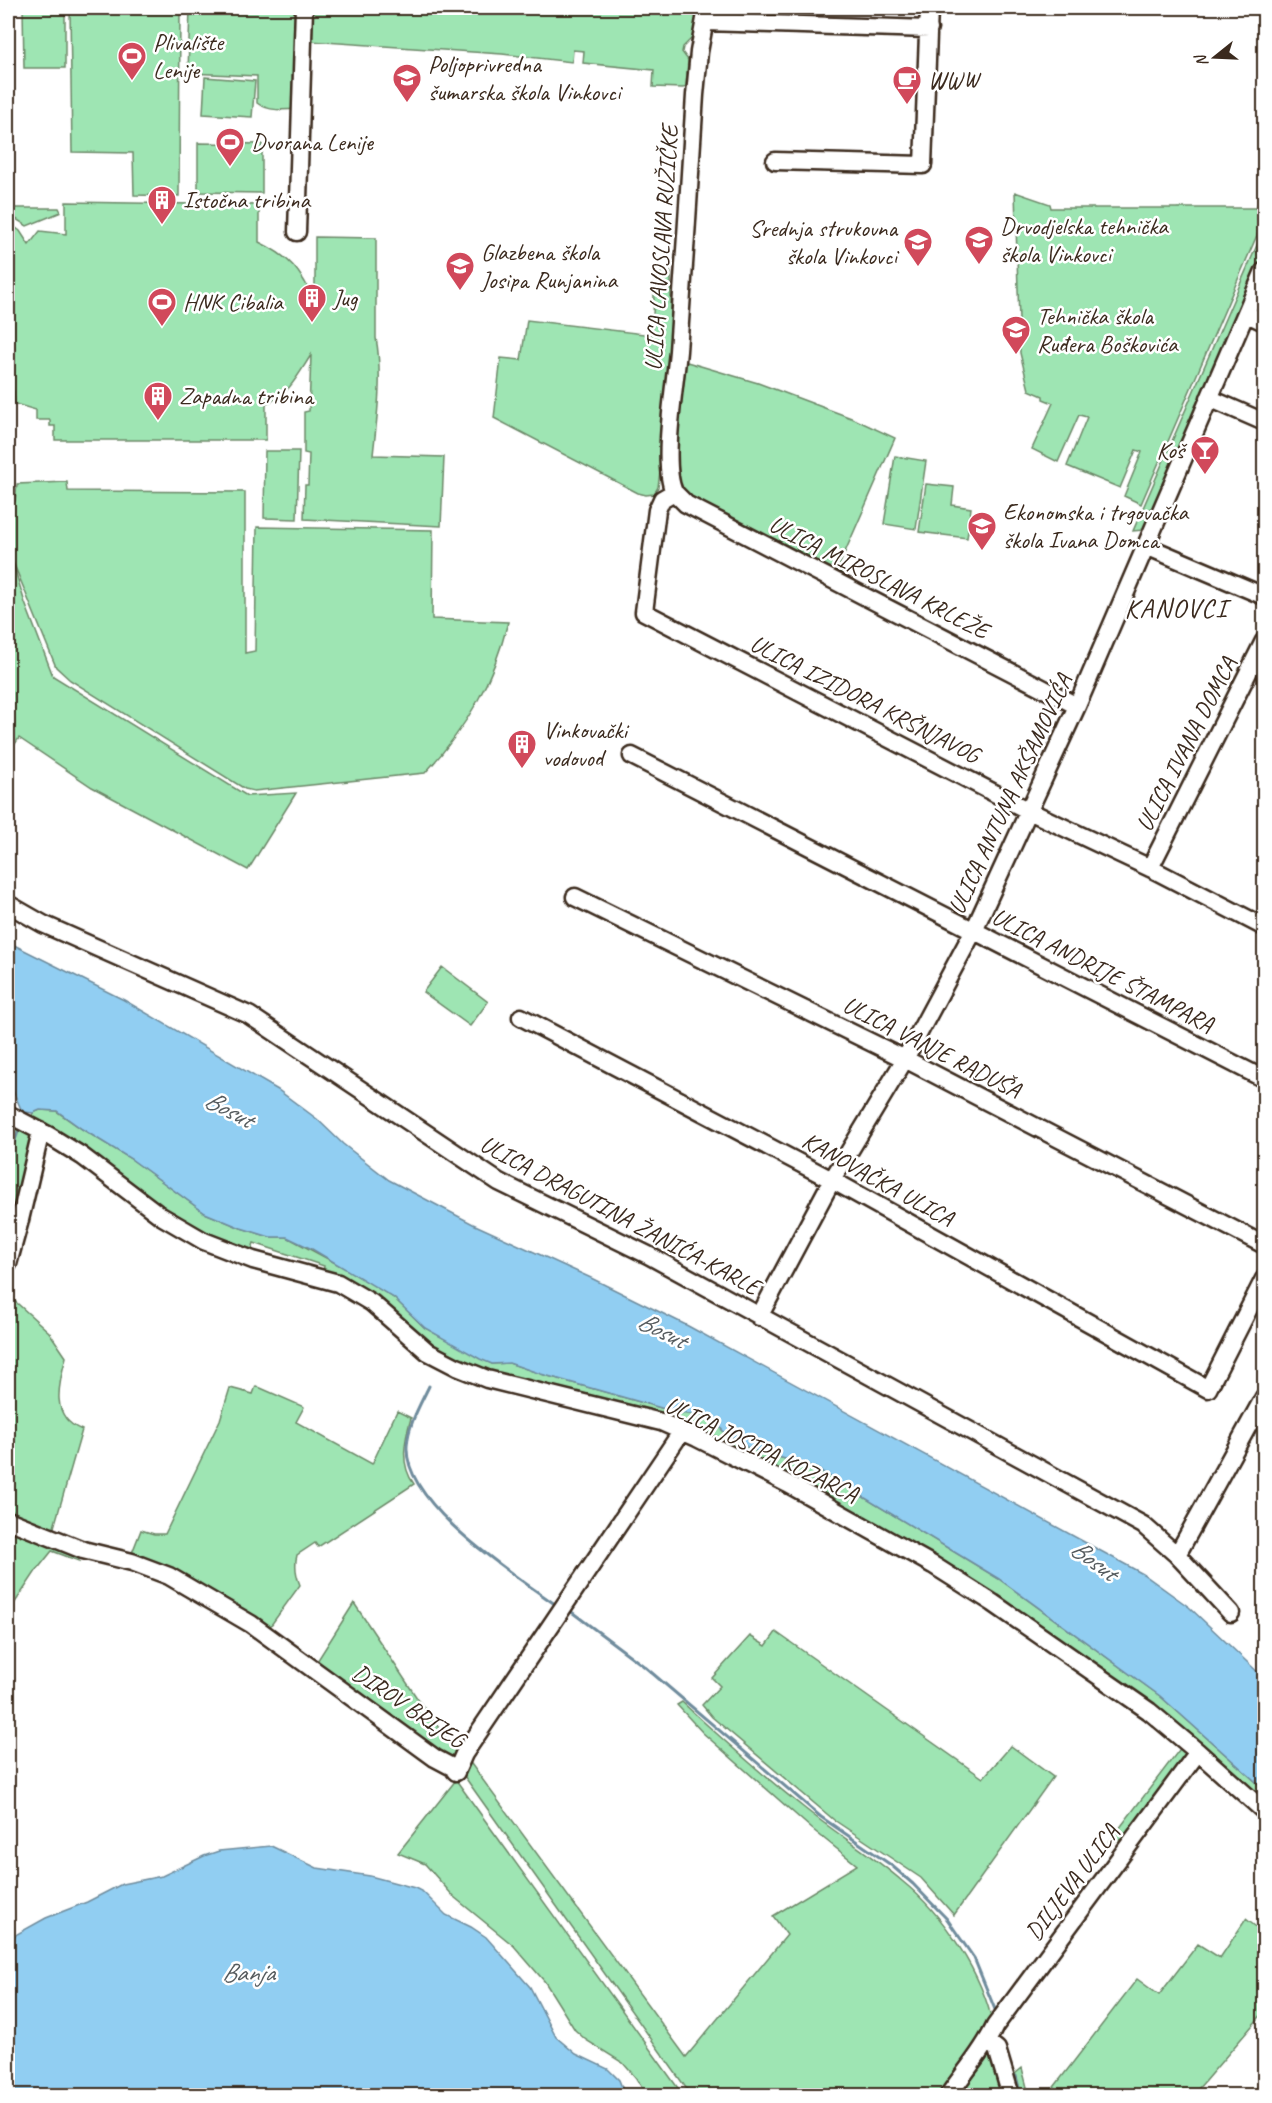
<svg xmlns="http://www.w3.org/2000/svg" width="1272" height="2103" font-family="Caveat,sans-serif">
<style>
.green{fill:#9ee5b3;stroke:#6c8868;stroke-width:1.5}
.water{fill:#91cef2;stroke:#6f8c9d;stroke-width:1.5}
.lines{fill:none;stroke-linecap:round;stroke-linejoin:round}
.stream{stroke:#6f8c9d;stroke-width:3}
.minor-casing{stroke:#3b2a1e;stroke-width:21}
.minor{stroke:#fff;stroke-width:16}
.labels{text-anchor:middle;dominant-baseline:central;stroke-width:5;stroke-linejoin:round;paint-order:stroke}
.poi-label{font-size:24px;fill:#3b2a1e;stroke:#fff;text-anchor:start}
.street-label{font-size:24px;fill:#3b2a1e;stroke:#fff}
.water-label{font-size:26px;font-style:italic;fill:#555b5e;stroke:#fff}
.quarter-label{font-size:27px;letter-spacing:1.5px;fill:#3b2a1e;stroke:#fff}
</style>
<rect width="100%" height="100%" fill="#fff"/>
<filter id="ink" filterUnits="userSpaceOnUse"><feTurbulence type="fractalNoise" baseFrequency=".0167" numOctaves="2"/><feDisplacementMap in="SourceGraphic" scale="12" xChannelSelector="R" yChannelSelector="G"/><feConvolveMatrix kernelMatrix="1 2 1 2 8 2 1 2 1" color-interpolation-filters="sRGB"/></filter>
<g filter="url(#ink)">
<!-- green -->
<path class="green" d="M23,8h42v60h-41z
M70,8h110l-1,188 -45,-1 -1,-42 -61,-1z
M190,8h507l-3,28 -11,11 -1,5 6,8 -2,27 -3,1 -30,-1 1,-17 -71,-7 1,-12 -11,-1 -1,12 -70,-8 -192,-13 -13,67c-11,3 -30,3 -40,-5v-27l-69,-3z
M205,77l50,4 -3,36 -49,-3z
M198,143l64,1v49l-64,-1z
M1264,187v32l-123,285 -17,-8 18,-44 -6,-2 -16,38 -53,-22 20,-49 -8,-2 -21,47 -26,-13 21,-46 -10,-4v-3l-14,-6 -9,-37 -5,-161 35,12 1,4h205z
M66,202l193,3v37c31,15 41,28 56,59v-64l61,1v100c7,38 1,79 -3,117l71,2 -3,69 -137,-7 1,-34h3l1,-31 -5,-1v-41l5,-1 2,-56c-11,17 -24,43 -45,48v37h-211v-14h-5v-6h-14v-10l-21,-6 -1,-12 -6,-16v-154l12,9 9,14 11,-14 26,3z
M11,208h48l2,4 -34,14 -19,-12v-4z
M1264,229v26l-114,265 -7,10 -10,1z
M667,270l3,1 1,3v77l-7,43 2,30 -8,63 -4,7 -8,1 -8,-2 -144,-75 7,-60 20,2 6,-40 125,15 3,-59z
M687,362l71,21 96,36 41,19 -57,130 5,4 -4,6 -159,-86 -5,-39 7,-90z
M265,451h34l-2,68 -33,-1z
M895,456l31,5 -10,68 -32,-5z
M67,482l1,9 177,1v161l10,-2 2,-124 176,3 -1,89 76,3c-15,60 -41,105 -83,151l-171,18 -9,-2 -175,-109 -14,-13 -45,-110 14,46 28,73 194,120 49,-3 -48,77 -156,-83 -73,-49 -11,16v-252l7,-1 2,-17z
M926,484l28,3 -2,18 19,3 -4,30 -48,-6z
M442,967l46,35 -18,24 -47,-34z
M40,1110l16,1 26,18 49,30 74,54 36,15 29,9h17l69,37 38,24 31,30 67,36 17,-1 32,11 138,39 32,3 12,15 27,18 64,18 185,112 161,117 104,93v13l-75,-66 -113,-87 -79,-52 -285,-159 -252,-74 -137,-92 1,-6 -70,-23 -2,6 -40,-11 -63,-38 -45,-38 -73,-42 2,-7z
M8,1118l28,17 -28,117z
M8,1295l41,37 17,25c-7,26 -17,60 16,73l-30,104 -44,-19z
M256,1386l48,21 -8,15 76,42 25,-53 14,7c-6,21 -12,46 3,66l-96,63 -3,-4 -18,12c-3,11 -1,20 3,30l-34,47 -131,-74 -3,-5 9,-23 13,4h11l55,-114 10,-32 23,6z
M8,1524l70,29 1,8 -27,-10 -16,20 -28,42z
M354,1603l65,98 40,54 -7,5 -138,-94z
M776,1632l207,146 28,-32 42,31 -99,138 -33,-37 -87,-58 -122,-103 -10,-12 18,-19 -8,-8 38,-42 16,10z
M682,1702c39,36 79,72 121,105 32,26 68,47 99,74 41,33 81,93 91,145l-50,69h-252l-229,-322 4,-16 220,300 101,-122 -14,-19 84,-51 -45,-36 -109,-96 -26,-28z
M1182,1746l5,9 -56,82 -22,5z
M456,1780l227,315h-37l-10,-17 -13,-15 -37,-23 -11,-10 -30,-48 -31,-36 -60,-49 -29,-33 -27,-11z
M1246,1919l18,14v79l-71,83h-145l89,-116 22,16 39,-51 22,14z
M987,2054h6l15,41 -56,1z
M1022,2068l7,27h-14l-5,-17z"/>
<!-- water -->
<path class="water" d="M8,942l116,58 154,90 39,29 26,25 46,36 84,44 118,54 97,48 455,248 46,33 75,71v111l-104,-93 -161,-117 -185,-112 -64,-18 -27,-18 -12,-15 -32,-3 -138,-39 -32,-11 -17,1 -12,-5 -55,-31 -31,-30 -82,-49 -25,-12h-17l-29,-9 -36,-15 -74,-54 -49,-30 -25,-18 -17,-1 -7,3 -8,-1 -4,-3 -8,-18 -5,-5z
M271,1846l46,22 53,8 45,12 8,4 23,23 25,12 15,10 44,50 26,50 20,17 32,15 11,11 6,15h-610l-7,-10v-143l9,-8 29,-16 41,-16 35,-18 40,-8 42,-20 15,-5z"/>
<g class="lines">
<!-- stream -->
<path class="stream" d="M8,1170l6,-27 6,-17
M429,1386c-9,19 -21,39 -22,60 -3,59 105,127 149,159
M569,1610l76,57 176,150 70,48 22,19 34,35 27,39 22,54
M1016,2076l5,20"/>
<!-- minor casing -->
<g class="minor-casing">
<path id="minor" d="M705,22l224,7
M775,161l148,4 6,-157
M297,232l7,-224
M1247,314l17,8
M1209,398l55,24
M674,492c-13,-28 1,-107 4,-141 6,-85 12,-171 17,-256l4,-43 8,-44
M1146,546l118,50
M1077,706l-391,-202 -12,-12 -12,7 -5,11 -13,102 385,199 121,57 114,59
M632,756l632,323
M1150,868l114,-227
M575,897l330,162 359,186
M8,904l35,20 206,91 250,167 149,73 495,270 34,30 54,58
M521,1017l311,163 376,209 56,-110
M8,1114l40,21 34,21 79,60 43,25 49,19 85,23 34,20 56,49 29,15 30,12 174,43 36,16 91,46 145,81 60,38 156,108 49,41 66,59
M8,1264l11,-40 22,-93
M759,1317l73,-137 73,-121 69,-129 103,-224 187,-435
M8,1520l75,30 49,12 37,14 82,48 184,134 17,9 4,5 8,-18 218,-323
M1177,1555l87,-158
M988,2042l9,7 14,47
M948,2096c16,-24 35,-44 47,-70l203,-274"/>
</g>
<!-- minor -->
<use href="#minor" class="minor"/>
</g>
</g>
<!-- icons -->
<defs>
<g id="stadium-pin" transform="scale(1.5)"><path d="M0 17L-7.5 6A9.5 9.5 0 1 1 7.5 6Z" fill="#d1495b" stroke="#fff"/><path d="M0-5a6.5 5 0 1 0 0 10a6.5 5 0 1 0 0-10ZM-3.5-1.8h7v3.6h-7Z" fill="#fff"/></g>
<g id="school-pin" transform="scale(1.5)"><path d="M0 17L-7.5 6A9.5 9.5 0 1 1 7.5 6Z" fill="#d1495b" stroke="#fff"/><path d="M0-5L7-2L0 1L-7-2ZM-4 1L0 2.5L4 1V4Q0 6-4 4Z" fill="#fff"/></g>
<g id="cafe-pin" transform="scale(1.5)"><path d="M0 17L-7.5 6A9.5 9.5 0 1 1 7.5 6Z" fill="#d1495b" stroke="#fff"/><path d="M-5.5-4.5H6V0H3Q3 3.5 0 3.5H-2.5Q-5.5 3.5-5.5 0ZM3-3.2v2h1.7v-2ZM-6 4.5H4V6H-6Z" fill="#fff"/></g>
<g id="building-pin" transform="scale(1.5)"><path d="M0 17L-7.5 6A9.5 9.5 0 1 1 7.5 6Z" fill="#d1495b" stroke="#fff"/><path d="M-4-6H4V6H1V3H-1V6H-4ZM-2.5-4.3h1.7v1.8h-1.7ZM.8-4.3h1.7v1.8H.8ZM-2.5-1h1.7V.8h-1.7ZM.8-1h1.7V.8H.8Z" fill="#fff"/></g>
<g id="bar-pin" transform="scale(1.5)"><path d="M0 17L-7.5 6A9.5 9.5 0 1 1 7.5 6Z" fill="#d1495b" stroke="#fff"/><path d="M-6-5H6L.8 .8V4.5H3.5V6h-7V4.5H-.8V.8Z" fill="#fff"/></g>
</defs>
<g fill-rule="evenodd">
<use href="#stadium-pin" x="132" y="56"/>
<use href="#school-pin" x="407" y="78"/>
<use href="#cafe-pin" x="907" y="80"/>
<use href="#stadium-pin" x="230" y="142"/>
<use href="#building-pin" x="162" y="200"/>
<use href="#school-pin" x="979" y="240"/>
<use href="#school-pin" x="918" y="242"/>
<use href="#school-pin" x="460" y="266"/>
<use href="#building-pin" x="312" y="298"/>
<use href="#stadium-pin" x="162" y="302"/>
<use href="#school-pin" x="1016" y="330"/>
<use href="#building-pin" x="158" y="396"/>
<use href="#bar-pin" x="1205" y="450"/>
<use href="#school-pin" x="982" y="526"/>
<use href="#building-pin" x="522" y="744"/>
</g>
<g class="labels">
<!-- poi labels -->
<g class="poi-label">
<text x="153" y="42">Plivalište<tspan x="153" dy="28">Lenije</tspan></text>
<text x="428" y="64">Poljoprivredna<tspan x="428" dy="28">šumarska škola Vinkovci</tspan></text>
<text x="928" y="80">WWW</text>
<text x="251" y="142">Dvorana Lenije</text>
<text x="183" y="200">Istočna tribina</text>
<text x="1000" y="226">Drvodjelska tehnička<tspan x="1000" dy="28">škola Vinkovci</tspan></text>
<text x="897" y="228" text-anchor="end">Srednja strukovna<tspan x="897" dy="28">škola Vinkovci</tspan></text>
<text x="481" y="252">Glazbena škola<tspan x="481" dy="28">Josipa Runjanina</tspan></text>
<text x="333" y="298">Jug</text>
<text x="183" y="302">HNK Cibalia</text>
<text x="1037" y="316">Tehnička škola<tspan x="1037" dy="28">Ruđera Boškovića</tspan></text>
<text x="179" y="396">Zapadna tribina</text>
<text x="1184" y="450" text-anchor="end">Koš</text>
<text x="1003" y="512">Ekonomska i trgovačka<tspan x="1003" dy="28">škola Ivana Domca</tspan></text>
<text x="543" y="730">Vinkovački<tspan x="543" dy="28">vodovod</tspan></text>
</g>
<!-- street labels -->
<g class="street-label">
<text transform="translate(661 248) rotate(-86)">ULICA LAVOSLAVA RUŽIČKE</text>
<text transform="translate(879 577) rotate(27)">ULICA MIROSLAVA KRLEŽE</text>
<text transform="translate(865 699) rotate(27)">ULICA IZIDORA KRŠNJAVOG</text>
<text transform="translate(1186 744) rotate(-63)">ULICA IVANA DOMCA</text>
<text transform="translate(1010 794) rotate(-65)">ULICA ANTUNA AKŠAMOVIĆA</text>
<text transform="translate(1103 970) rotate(27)">ULICA ANDRIJE ŠTAMPARA</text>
<text transform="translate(932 1047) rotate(27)">ULICA VANJE RADUŠA</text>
<text transform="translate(878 1179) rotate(29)">KANOVAČKA ULICA</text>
<text transform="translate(620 1215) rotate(28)">ULICA DRAGUTINA ŽANIĆA-KARLE</text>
<text transform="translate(762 1449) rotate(26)">ULICA JOSIPA KOZARCA</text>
<text transform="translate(409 1706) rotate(34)">DIROV BRIJEG</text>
<text transform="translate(1072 1882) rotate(-53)">DILJEVA ULICA</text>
</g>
<!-- water labels -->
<g class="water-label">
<text transform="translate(229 1109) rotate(28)">Bosut</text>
<text transform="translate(662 1330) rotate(27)">Bosut</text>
<text transform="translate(1094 1560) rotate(37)">Bosut</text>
<text x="248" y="1972">Banja</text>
</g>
<!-- quarter labels -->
<g class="quarter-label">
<text x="1176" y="608">KANOVCI</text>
</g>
</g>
<!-- margin -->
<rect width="1272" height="2103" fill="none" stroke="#fff" stroke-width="30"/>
<rect x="15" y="15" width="1242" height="2073" fill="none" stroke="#3b2a1e" stroke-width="2" filter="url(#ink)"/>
<!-- north arrow -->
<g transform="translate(1215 57) rotate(252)" stroke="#ffffff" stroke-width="4.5" paint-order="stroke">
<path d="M0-4.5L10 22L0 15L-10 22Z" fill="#3b2a1e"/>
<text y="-9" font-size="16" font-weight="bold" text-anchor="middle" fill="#3b2a1e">N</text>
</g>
</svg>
